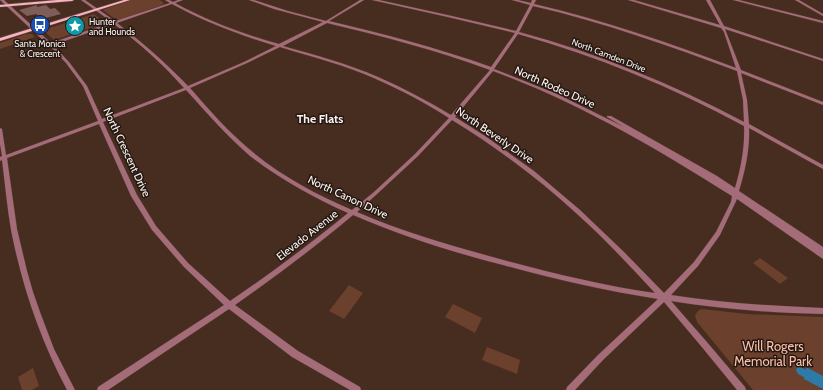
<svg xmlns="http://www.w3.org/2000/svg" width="823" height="390" font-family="Cabin,sans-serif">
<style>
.green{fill:#6b402d}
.water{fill:#2d7ba8}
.building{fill:#7f5e59}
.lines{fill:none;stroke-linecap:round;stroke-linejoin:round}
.minor-casing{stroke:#60483d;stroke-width:0.5}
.major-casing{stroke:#60483d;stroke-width:1}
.minor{fill:#a46c78;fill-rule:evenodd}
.major{fill:#f8b2c1;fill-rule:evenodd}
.labels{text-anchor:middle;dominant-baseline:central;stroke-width:3;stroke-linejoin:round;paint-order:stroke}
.far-poi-label{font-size:9px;fill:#fdf2ed;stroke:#241813;text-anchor:start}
.far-street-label{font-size:9px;fill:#fdf2ed;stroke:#241813}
.street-label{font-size:11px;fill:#fdf2ed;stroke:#241813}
.neighbourhood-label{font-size:12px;font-weight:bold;fill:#fdf2ed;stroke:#241813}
.near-park-label{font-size:13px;fill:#fdbfa6;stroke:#241813}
</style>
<rect width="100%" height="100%" fill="#472c20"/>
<!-- green -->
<path class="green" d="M131,0h29l4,3 -2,2 -42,14h-5l-12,-9 2,-1z
M94,14l11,9 -51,17 -11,-10z
M26,34h6l3,3 -35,12v-6z
M760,258l28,20 -8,6 -27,-21z
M349,285l14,8 -19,26 -15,-8z
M453,304l29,14 -7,15 -30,-16z
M702,309l45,5 76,3v73h-70l-56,-68 -2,-7 4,-5z
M487,347l33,13 -3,14 -35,-14z
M33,368l6,18 -7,4h-10l-4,-13z"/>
<!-- water -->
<path class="water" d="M798,365l8,5v-3l17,9v13l-19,-10v-2l-6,-3 -2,-4z"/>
<!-- building -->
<path class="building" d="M37,5v2l9,-2 4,4 5,-1 6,6 -19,5 -6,-5 -9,2 -8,-6z"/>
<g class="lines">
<!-- minor casing -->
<g class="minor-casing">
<path id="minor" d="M0,0h4l47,43 61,-21 -31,-22h4l30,21 55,-18 -5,-3h4l4,2 5,-2h5l-8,3c33,18 68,31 104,41l44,-22 -49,-13 -25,-9h5l34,11 38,10 34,-21h4l-35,21c55,13 109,27 162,46l24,-34 -63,-15 -80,-18h7l73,16 64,15 14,-26 -18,-5h6l13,3 1,-3h4l-2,4c69,16 136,39 202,64l-12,-36 -3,-4 -93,-28h6l86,25 -14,-25h4l14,26 99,33v2l-98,-32 16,41 82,32v3l-82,-32 6,27 2,24 74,41v4l-74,-41c1,21 -4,43 -10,63l84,56v12l-86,-60 -17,36 -22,31 -27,29c50,8 101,11 152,13v6c-51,-1 -101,-5 -152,-13l35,40 39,46 1,3h-9l-36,-44 -37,-44 -61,58 -28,30h-9l1,-3 31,-32 60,-56c-52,-8 -104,-20 -155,-34 -51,-13 -101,-29 -150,-50 -38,32 -78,62 -118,90l63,46 62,36 1,3h-11l-58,-33 -63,-48 -121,81h-11l1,-3 126,-82 -40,-38 -32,-37 -21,-34 -32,-72 -92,34 10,71 10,42 6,21 7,20 14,37 21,41h-8c-27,-51 -45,-104 -56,-160 -4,-23 -6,-47 -9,-70l-2,1v-4l2,-1 -2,-12v-16l2,1 4,26 92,-34 -15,-35 -17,-23 -16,-17h-2v-2l-3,-2zM172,4c33,18 68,31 104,42l-32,16 -56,24c-22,-23 -46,-44 -71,-63zM533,6c70,16 137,40 204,65l6,29 1,22c-72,-38 -147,-69 -225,-90zM327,23c55,13 109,27 163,47l-39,45c-23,-14 -48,-27 -73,-38 -30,-13 -63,-22 -95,-31zM114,24c25,19 49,40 70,64l-82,31 -15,-33 -18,-24 -16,-17zM518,34c79,22 154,53 226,92 1,21 -3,42 -9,62l-18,-12 -106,-60h-4v1l17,10 -67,-33 -63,-25zM280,47c32,10 65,18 96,32 25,11 50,24 73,39l-34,36 -41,38 -22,18c-40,-17 -80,-39 -112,-69 -18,-16 -34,-35 -50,-53l57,-25zM493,71c85,31 163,77 239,125l-1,6 -15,30 -22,30 -30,31 -40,-41 -44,-42 -46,-39 -49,-35 -30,-19zM186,90c21,23 41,46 64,66 30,23 64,42 98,57 -38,31 -78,61 -118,88l-42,-38 -32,-37 -19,-31 -34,-73zM452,120c44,27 86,58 124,93 28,25 54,53 79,80 -50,-7 -99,-19 -148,-32 -51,-14 -102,-28 -150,-49l20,-18 41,-38z
M733,0h6l84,21v2z
M795,0h4l24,14v2z"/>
</g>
<!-- major casing -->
<g class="major-casing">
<path id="major" d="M57,0h17l-2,1 -72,6v-2z
M124,0h6l-130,41v-3z"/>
</g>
<!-- minor -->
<use href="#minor" class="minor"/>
<!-- major -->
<use href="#major" class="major"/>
</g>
<!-- icons -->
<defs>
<g id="bus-disc" transform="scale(1)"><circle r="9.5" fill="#1a4fb4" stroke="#241813"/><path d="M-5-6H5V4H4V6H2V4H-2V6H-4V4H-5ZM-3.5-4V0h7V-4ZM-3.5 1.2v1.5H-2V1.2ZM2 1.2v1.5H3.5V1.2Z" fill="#fff"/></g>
<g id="sight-disc" transform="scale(1)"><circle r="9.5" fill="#0f9aa8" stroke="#241813"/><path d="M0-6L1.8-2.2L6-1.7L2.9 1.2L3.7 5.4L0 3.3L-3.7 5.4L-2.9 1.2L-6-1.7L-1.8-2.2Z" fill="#fff"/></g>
</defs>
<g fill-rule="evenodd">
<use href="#bus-disc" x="40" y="25"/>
<use href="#sight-disc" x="75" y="26"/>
</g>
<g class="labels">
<!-- far-poi labels -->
<g class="far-poi-label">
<text x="89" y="21">Hunter<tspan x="89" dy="10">and Hounds</tspan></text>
<text x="40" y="43" text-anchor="middle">Santa Monica<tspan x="40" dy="10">&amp; Crescent</tspan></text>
</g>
<!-- far-street labels -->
<g class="far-street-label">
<text transform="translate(609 55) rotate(21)">North Camden Drive</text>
</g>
<!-- street labels -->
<g class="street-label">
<text transform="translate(555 87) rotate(24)">North Rodeo Drive</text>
<text transform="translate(495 135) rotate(34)">North Beverly Drive</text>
<text transform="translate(127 152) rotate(65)">North Crescent Drive</text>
<text transform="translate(348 197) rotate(25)">North Canon Drive</text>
<text transform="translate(307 235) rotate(-38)">Elevado Avenue</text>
</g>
<!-- neighbourhood labels -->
<g class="neighbourhood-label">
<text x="320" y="118">The Flats</text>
</g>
<!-- near-park labels -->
<g class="near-park-label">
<text x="773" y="346">Will Rogers<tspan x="773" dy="15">Memorial Park</tspan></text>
</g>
</g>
</svg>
